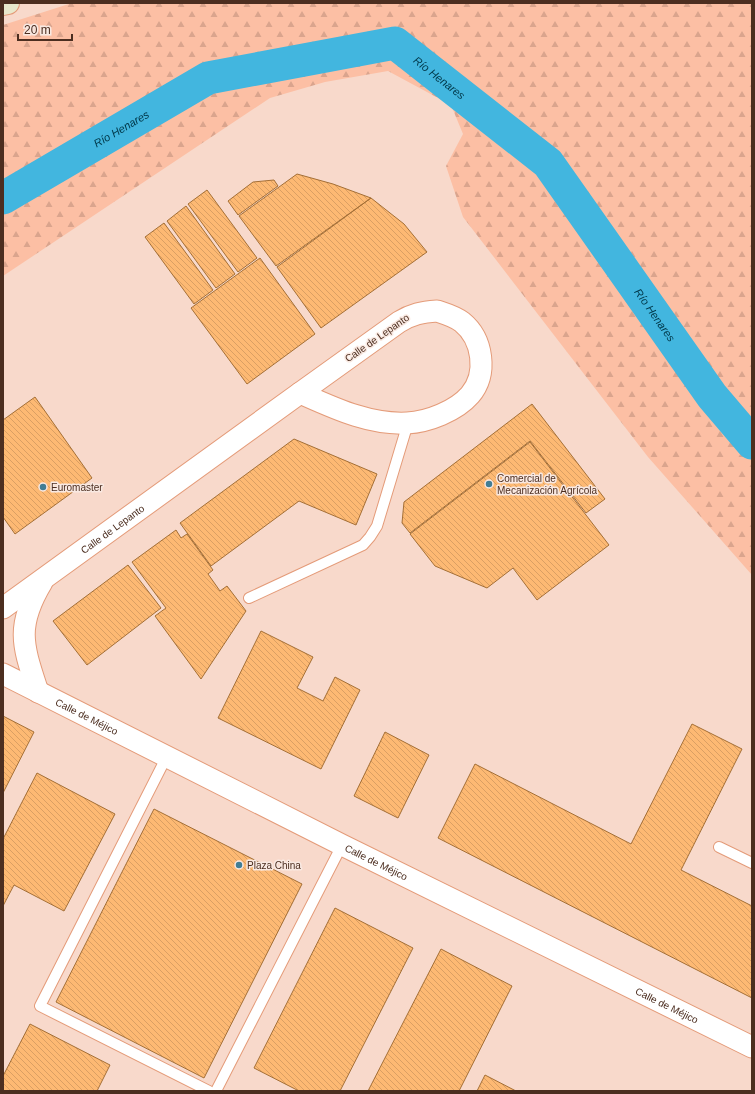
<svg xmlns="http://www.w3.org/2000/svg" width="755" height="1094" font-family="Arial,sans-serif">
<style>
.forest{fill:url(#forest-firs)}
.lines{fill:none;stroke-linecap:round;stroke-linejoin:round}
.river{stroke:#42b6df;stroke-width:33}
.building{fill:url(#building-back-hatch);stroke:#a46f36}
.service-casing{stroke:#e49b79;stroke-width:12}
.minor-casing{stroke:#e49b79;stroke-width:23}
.secondary-casing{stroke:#e49b79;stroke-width:24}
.service{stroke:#fff;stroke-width:10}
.minor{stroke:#fff;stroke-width:21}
.secondary{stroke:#e9e8cc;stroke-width:22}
.poi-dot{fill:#417d94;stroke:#f9e9e2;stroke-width:1.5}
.labels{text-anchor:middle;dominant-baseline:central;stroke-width:3;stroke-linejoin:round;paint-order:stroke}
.street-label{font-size:10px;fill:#4c2e20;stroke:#f9e9e2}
.poi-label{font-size:10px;fill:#4c2e20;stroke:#f9e9e2;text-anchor:start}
.water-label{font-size:11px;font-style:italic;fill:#013748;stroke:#f9e9e2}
</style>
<defs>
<pattern id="forest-firs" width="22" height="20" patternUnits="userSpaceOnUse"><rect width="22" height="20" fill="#fcbfa4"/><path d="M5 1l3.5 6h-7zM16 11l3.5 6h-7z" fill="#daa48d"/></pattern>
<pattern id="building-back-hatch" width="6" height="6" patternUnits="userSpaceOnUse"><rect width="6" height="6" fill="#fdb973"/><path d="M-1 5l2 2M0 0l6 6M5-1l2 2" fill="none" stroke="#da9f63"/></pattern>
</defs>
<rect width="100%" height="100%" fill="#f8d9cb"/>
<!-- forest -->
<path class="forest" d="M72,3h680v572l-104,-118 -185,-240 -17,-51 17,-32 -12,-29 -63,-34 -63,11 -55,16 -267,178v-251z"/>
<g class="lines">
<!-- river -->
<path class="river" id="s1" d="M3,198l205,-120 187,-35 153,120 164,233 40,47"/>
</g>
<!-- building -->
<path class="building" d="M297,174l36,10 38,14 -95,68 -37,-50z
M274,180l4,6 -40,29 -10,-14 25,-19z
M207,190l50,68 -19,14 -50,-68z
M371,198l33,26 23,28 -106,76 -44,-61z
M186,206l49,68 -19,14 -49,-67z
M164,223l49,67 -19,14 -49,-67z
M260,258l55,76 -68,50 -56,-76z
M35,397l57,81 -77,56 -12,-17v-97z
M532,404l73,95 -19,14 -56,-72 -120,92 -8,-10 2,-21z
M294,439l83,35 -21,51 -57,-24 -88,65 -31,-43z
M530,442l79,103 -72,55 -24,-32 -26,20 -52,-22 -25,-32z
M176,530l5,8 6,-4 26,36 -5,4 12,17 7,-5 19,25 -45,68 -46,-63 11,-8 -34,-46z
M128,565l33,43 -74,57 -34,-44z
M261,631l52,26 -16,31 26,13 12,-24 25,13 -39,79 -103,-51z
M3,716l31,16 -31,61z
M692,724l50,25 -61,121 71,36v92l-314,-160 37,-74 156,80z
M385,732l44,23 -31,63 -44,-22z
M37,773l78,41 -51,97 -50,-26 -11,21v-67z
M154,809l148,75 -98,194 -148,-76z
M335,908l78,40 -73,143h-41l-45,-23z
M441,949l71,37 -53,105h-91z
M30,1024l80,41 -13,26h-94v-15z
M485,1075l31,16h-39z"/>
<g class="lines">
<!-- service casing -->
<g class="service-casing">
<path id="service" d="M249,598l114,-53 7,-8 7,-11 31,-103
M167,756l-127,250 169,85
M719,847l33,16
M216,1091l126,-246"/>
</g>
<!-- minor casing -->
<g class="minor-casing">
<g id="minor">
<path d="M437,311c9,3 17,5 25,11 21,17 26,52 8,73 -14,16 -42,27 -63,28 -38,2 -73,-15 -107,-30l99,-71c13,-8 23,-10 38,-11z"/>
<path id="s2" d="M3,608l297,-215"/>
<path id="s3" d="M3,674l339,171 410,202"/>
<path d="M38,692c-15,-46 -23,-65 4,-110"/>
</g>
</g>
<!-- secondary casing -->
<g class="secondary-casing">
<path id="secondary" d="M3,4l5,-1"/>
</g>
<!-- service -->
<use href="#service" class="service"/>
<!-- minor -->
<use href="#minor" class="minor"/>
<!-- secondary -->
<use href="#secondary" class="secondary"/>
</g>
<!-- markers -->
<g class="poi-dot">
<circle cx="489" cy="484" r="4"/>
<circle cx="43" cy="487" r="4"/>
<circle cx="239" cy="865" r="4"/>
</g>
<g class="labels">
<!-- street labels -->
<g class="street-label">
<text transform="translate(377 338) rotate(-35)">Calle de Lepanto</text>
<text stroke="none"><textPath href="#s2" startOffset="135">Calle de Lepanto</textPath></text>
<text stroke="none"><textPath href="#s3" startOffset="94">Calle de Méjico</textPath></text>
<text stroke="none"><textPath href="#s3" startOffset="418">Calle de Méjico</textPath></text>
<text stroke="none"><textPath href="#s3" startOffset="742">Calle de Méjico</textPath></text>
</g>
<!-- poi labels -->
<g class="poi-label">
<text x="497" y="478">Comercial de<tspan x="497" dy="12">Mecanización Agrícola</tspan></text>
<text x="51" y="487">Euromaster</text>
<text x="247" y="865">Plaza China</text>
</g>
<!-- water labels -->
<g class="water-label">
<text stroke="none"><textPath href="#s1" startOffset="484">Río Henares</textPath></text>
<text stroke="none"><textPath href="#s1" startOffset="137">Río Henares</textPath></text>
<text stroke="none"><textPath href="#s1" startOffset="808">Río Henares</textPath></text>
</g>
</g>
<!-- border -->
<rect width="755" height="1094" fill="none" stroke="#4c2e20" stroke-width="8"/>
<!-- scale -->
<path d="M18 34v6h54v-6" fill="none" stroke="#4c2e20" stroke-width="2"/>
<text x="24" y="34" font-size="12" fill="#4c2e20" stroke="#f9e9e2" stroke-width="3" paint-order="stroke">20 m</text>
</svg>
